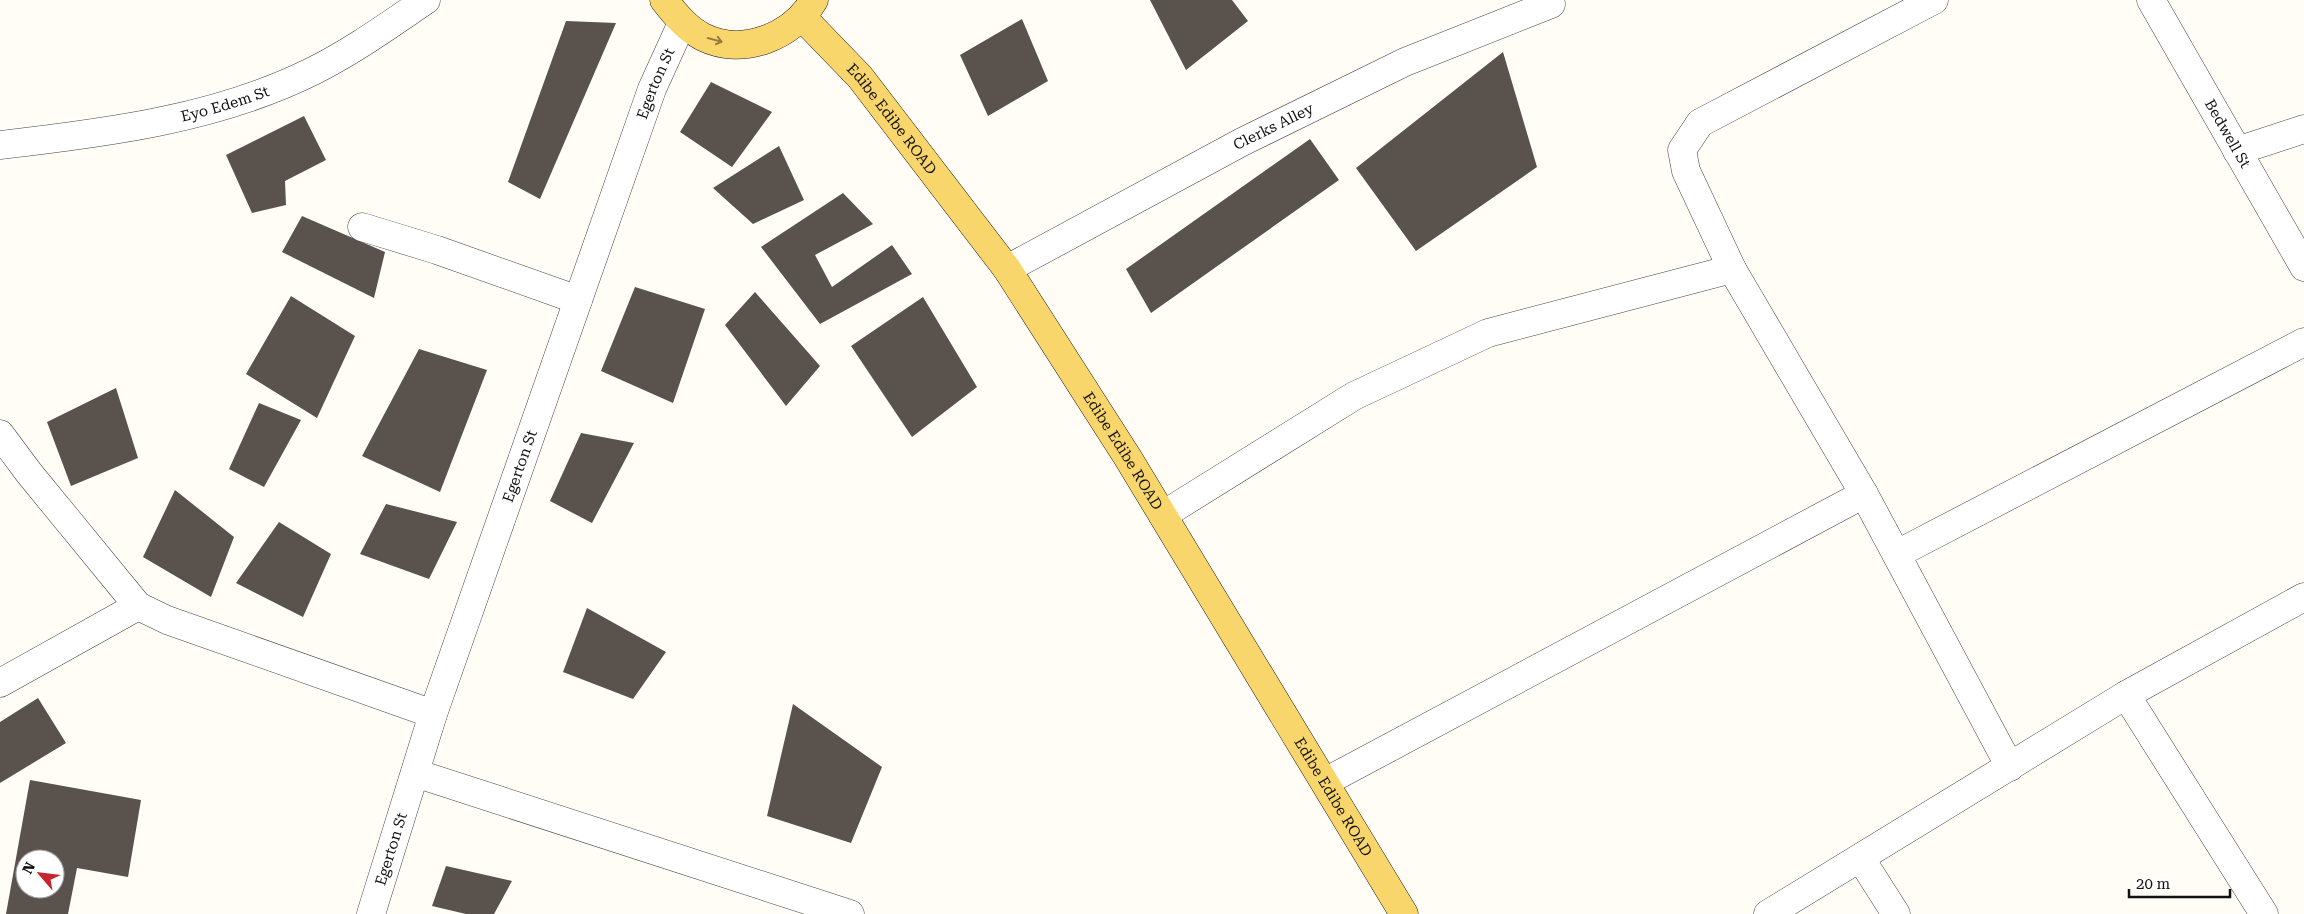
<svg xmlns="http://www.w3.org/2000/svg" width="2304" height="914" font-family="'Roboto Serif',serif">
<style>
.building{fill:#5a524d;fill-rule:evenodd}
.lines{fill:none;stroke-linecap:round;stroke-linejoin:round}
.minor-casing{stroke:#444;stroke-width:29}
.major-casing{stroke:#222;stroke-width:29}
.minor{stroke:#fff;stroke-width:28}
.major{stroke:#f9d66b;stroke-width:28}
.oneway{stroke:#917d42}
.labels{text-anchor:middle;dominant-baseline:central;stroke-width:5;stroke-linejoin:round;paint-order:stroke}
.street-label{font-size:15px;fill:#111;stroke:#fff}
</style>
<rect width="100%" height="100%" fill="#fffdf5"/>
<!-- building -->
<path class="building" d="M1150,0h82l16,21 -62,49z
M1022,19l26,62 -60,35 -28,-61z
M566,21l50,2 -76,176 -32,-17z
M1503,52l34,115 -121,84 -60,-83z
M711,82l61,30 -40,55 -52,-35z
M304,116l22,44 -41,21 1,24 -34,8 -26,-58z
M1310,139l29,41 -188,133 -25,-44z
M779,146l25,54 -51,24 -40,-36z
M843,193l30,31 -58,31 17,32 60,-42 20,29 -92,50 -59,-77z
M302,216l83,36 -11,46 -92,-46z
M635,287l70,22 -32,94 -72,-32z
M755,292l65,74 -34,40 -61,-81z
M291,296l64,40 -38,82 -71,-44z
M923,297l54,90 -65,50 -61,-91z
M419,349l68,21 -47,122 -78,-36z
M116,388l22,70 -67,28 -24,-64z
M259,403l42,17 -37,67 -35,-18z
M581,433l53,10 -42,80 -42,-22z
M175,490l59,47 -23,60 -68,-40z
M386,504l71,18 -28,57 -69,-25z
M279,522l52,32 -28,63 -67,-34z
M587,608l79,44 -33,47 -70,-27z
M38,698l28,45 -66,40v-61z
M793,704l89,63 -31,76 -84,-27z
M30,780l111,20 -13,77 -51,-9 -9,46h-62zM25,859h30v30h-30z
M446,866l66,15 -18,33h-28l-34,-8z"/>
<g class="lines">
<!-- minor casing -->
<g class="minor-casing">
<g id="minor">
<path d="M1934,0l-234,123 -18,27 4,21 46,98 132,225 146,273"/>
<path id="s1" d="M2151,0l153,267"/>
<path id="s2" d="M0,145c105,-12 217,-26 313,-74 40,-20 76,-46 113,-71"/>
<path d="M2237,151l67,-22"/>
<path d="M362,227l75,23 141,50"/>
<path id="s3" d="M1007,269l235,-127 163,-80 146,-58"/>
<path d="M0,434l29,39 109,133 29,14 266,94"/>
<path d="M1163,515l191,-119 134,-63 244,-64"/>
<path d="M1897,554l407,-212"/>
<path d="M0,683l138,-77"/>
<path d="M2126,695l138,219"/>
<path d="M415,773l435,141"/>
<path d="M1325,782l539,-288"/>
<path d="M1861,859l35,55"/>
<path id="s4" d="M371,914l62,-200 219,-625 30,-66"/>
<path d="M1768,914l358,-219 178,-98"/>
</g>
</g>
<!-- major casing -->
<g class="major-casing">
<g id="major">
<path d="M664,0c12,15 22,28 39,37 40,20 90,-1 111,-37"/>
<path id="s5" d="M802,17l58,60 147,192 121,189 276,456"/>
</g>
</g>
<!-- minor -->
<use href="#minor" class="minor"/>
<!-- major -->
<use href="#major" class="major"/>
</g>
<!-- one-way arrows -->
<defs><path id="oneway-shaft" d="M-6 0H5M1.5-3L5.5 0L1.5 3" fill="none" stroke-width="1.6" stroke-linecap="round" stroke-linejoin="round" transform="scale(1.25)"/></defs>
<use class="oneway" href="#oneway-shaft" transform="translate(715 40) rotate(15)"/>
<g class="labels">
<!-- street labels -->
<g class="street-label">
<text stroke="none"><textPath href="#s4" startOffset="878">Egerton St</textPath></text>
<text stroke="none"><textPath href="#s2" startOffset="229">Eyo Edem St</textPath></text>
<text stroke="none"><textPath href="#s5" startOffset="136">Edibe Edibe ROAD</textPath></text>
<text stroke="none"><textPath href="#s3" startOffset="302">Clerks Alley</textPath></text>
<text stroke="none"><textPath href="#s1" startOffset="154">Bedwell St</textPath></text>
<text stroke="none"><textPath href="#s5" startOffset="541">Edibe Edibe ROAD</textPath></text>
<text stroke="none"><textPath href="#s4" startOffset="472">Egerton St</textPath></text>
<text stroke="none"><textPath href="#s5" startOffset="946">Edibe Edibe ROAD</textPath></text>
<text stroke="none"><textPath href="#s4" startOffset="68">Egerton St</textPath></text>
</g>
</g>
<!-- north arrow -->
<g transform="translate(40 874) rotate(298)"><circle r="24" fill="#ffffff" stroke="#a0a0a0"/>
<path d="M0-4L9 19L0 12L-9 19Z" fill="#c4262e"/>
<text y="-8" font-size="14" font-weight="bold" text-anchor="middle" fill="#111111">N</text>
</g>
<!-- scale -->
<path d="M2129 889v8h101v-8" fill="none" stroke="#111111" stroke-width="2.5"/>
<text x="2136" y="889" font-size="15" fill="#111111" stroke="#ffffff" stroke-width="4" paint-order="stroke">20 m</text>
</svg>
